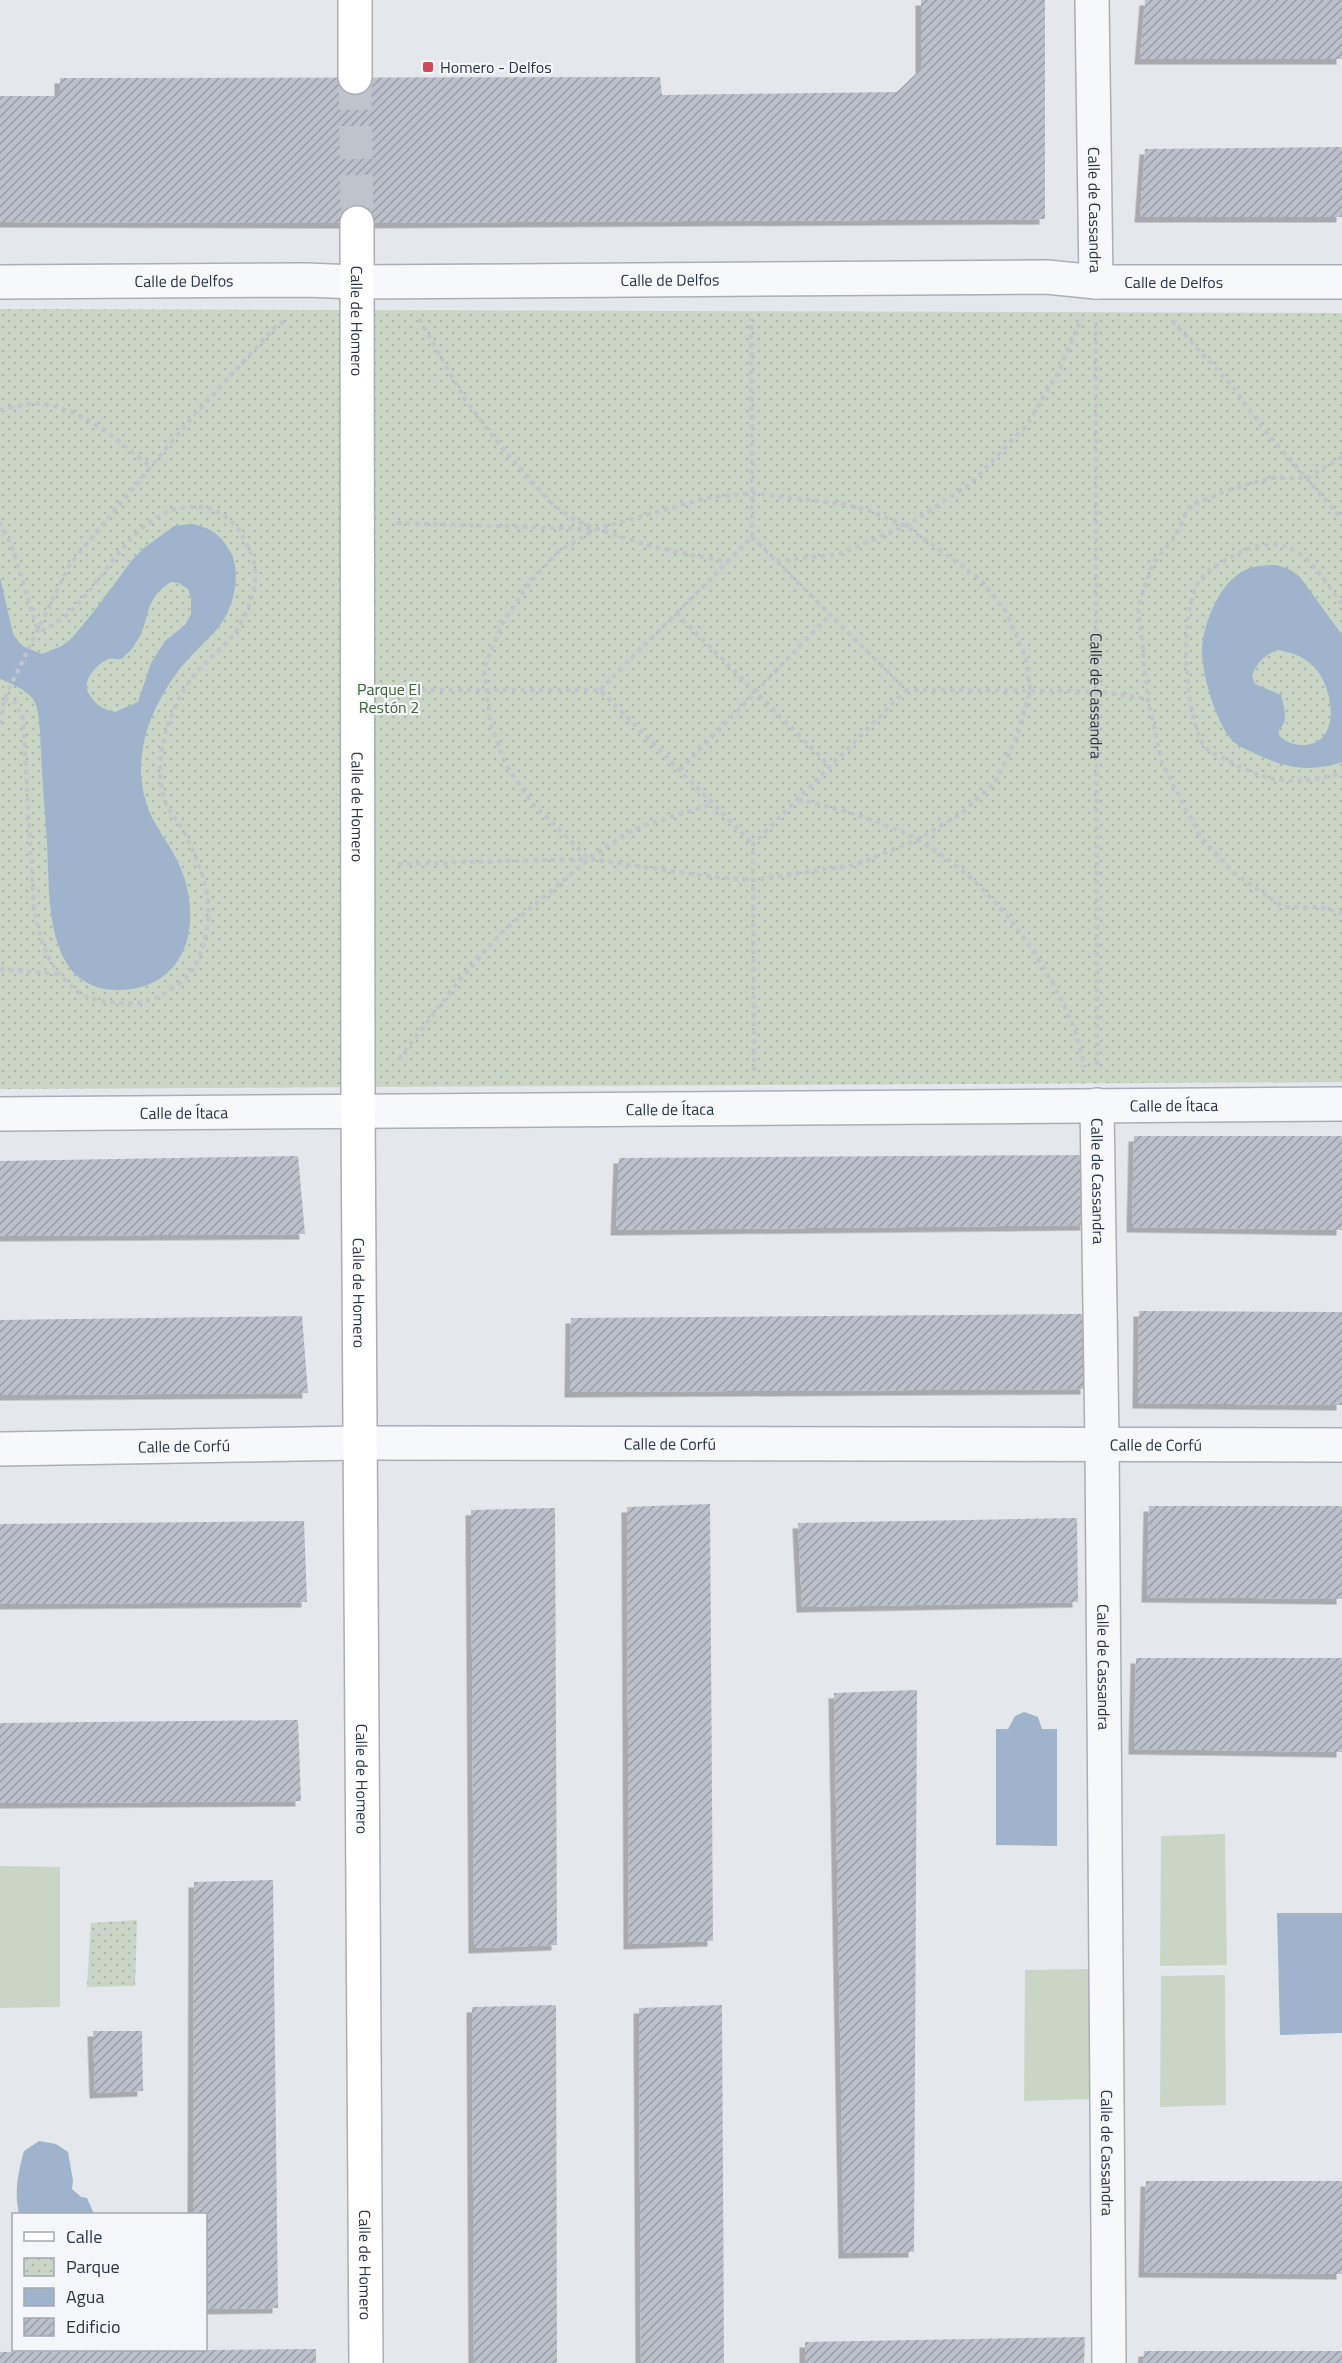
<svg xmlns="http://www.w3.org/2000/svg" width="1342" height="2363" font-family="'Titillium Web',sans-serif">
<style>
.park{fill:url(#park-dots)}
.garden{fill:#c9d6c5}
.water{fill:#9fb4cc;fill-rule:evenodd}
.building{fill:url(#building-hatch);filter:url(#shadow)}
.lines{fill:none;stroke-linecap:round;stroke-linejoin:round}
.secondary-tunnel{stroke:#bfc3cb;stroke-width:33;stroke-dasharray:33 16;stroke-linecap:butt}
.street-casing{stroke:#a9aeb7;stroke-width:36}
.secondary-casing{stroke:#a9aeb7;stroke-width:36}
.path{stroke:#c2c5cb;stroke-width:4;stroke-dasharray:4.5 4.5;stroke-linecap:butt}
.street{stroke:#f7f8fa;stroke-width:33}
.secondary{stroke:#fff;stroke-width:33}
.poi-dot{fill:#d1495b;stroke:#f4f6f9;stroke-width:2}
.labels{text-anchor:middle;dominant-baseline:central;stroke-width:4.5;stroke-linejoin:round;paint-order:stroke}
.poi-label{font-size:16px;fill:#2b3445;stroke:#f4f6f9;text-anchor:start}
.street-label{font-size:16px;fill:#2b3445;stroke:#f4f6f9}
.park-label{font-size:16px;fill:#3f6138;stroke:#f4f6f9}
</style>
<defs>
<pattern id="park-dots" width="8" height="8" patternUnits="userSpaceOnUse" patternTransform="scale(1.5)"><rect width="8" height="8" fill="#c9d6c5"/><path d="M2 2h.1M6 6h.1" fill="none" stroke="#adb8ab" stroke-width="1.8" stroke-linecap="round"/></pattern>
<pattern id="building-hatch" width="6" height="6" patternUnits="userSpaceOnUse" patternTransform="scale(1.5)"><rect width="6" height="6" fill="#bbc0ca"/><path d="M-1 1l2-2M0 6l6-6M5 7l2-2" fill="none" stroke="#989da6"/></pattern>
<filter id="shadow"><feDropShadow dx="-5.5" dy="5.5" stdDeviation="0" flood-color="#0004"/></filter>
</defs>
<rect width="100%" height="100%" fill="#e4e7ec"/>
<!-- park -->
<path class="park" d="M0,309l1342,4v769l-1342,7z
M137,1920l-2,66 -48,1 4,-64z"/>
<!-- garden -->
<path class="garden" d="M1225,1834l2,131 -67,1 1,-130z
M0,1866l60,1v140l-60,1z
M1089,1969l1,130 -66,2 1,-131z
M1225,1975l1,130 -66,2 1,-131z"/>
<!-- water -->
<path class="water" d="M192,524c20,4 29,11 39,29 11,23 2,57 -14,76 -13,15 -29,28 -41,45 -15,21 -28,46 -33,72 -3,20 -3,37 3,56 7,25 26,43 35,67 22,54 6,120 -62,121 -76,1 -69,-95 -72,-147 -2,-31 -5,-62 -6,-94 -1,-12 -1,-36 -6,-47 -6,-11 -24,-19 -35,-23v-102l13,57 9,12 20,8 20,-8 10,-8 23,-28 37,-50 12,-12 30,-22zM171,582l8,1 9,6 3,9v16l-6,11 -20,16 -14,22 -13,39 -23,10c-13,-3 -19,-7 -26,-18 -8,-13 7,-30 20,-35 5,-2 9,2 14,-1 3,-3 10,-10 12,-14 17,-23 6,-44 36,-62z
M1276,565l13,4 11,8 42,58v127c-33,11 -57,6 -88,-9 -6,-3 -15,-6 -20,-11 -18,-17 -33,-70 -32,-94 2,-26 18,-66 43,-78 9,-4 21,-5 31,-5zM1277,650c13,2 27,6 37,17 20,20 28,76 -10,78 -10,0 -19,-3 -25,-10v-5c10,-9 5,-23 2,-35l-26,-11 -3,-8c5,-13 12,-21 25,-26z
M1024,1712l14,5 4,12h15v117l-61,-1v-116h12l7,-13z
M1277,1913h65v120l-62,2z
M39,2141l17,3 12,8 5,29 -1,8 9,8 6,1 7,16h-75c-5,-22 -1,-41 5,-63z"/>
<!-- building -->
<path class="building" d="M921,0h124v219l-688,4 -357,-1v-126h60v-18l600,-1 2,18 235,-3 24,-23z
M1145,0h197v59h-202z
M1342,147v70h-202l5,-68z
M1134,1136h208v94l-210,-3z
M1082,1155l4,70 -470,5 3,-72z
M298,1156l7,78 -305,2v-75z
M1139,1311l203,1v93l-204,-2z
M1085,1314l1,75 -516,3 1,-74z
M302,1316l6,77 -308,2v-75z
M710,1504l3,437 -84,3 -2,-437z
M1149,1506h193v93l-195,-2z
M555,1508l2,437 -83,3 -3,-438z
M1077,1518l1,84 -276,5 -4,-84z
M304,1521l3,81 -307,2v-80z
M1136,1658h206v94l-208,-3z
M917,1690l-3,562 -70,1 -10,-560z
M298,1720l3,81 -301,2v-80z
M273,1880l5,428 -72,1v-95h-13l1,-332z
M556,2005l1,358h-83l-2,-356z
M722,2005l2,358h-83l-2,-355z
M93,2031h49l1,60 -48,2z
M1146,2181h196v93l-198,-2z
M1085,2337l-1,26h-279v-21z
M316,2349v14h-316v-11z
M1144,2351h198v12h-199z"/>
<g class="lines">
<!-- secondary-tunnel -->
<path class="secondary-tunnel" d="M355,77l2,146"/>
<!-- street casing -->
<g class="street-casing">
<g id="street">
<path id="s2" d="M1092,0l4,282"/>
<path id="s3" d="M0,282l306,-2 50,2 691,-5 49,5h246"/>
<path id="s4" d="M1097,1105l5,339 7,919"/>
<path id="s5" d="M0,1114l1342,-10"/>
<path id="s6" d="M0,1449l362,-6 980,2"/>
</g>
</g>
<!-- secondary casing -->
<g class="secondary-casing">
<g id="secondary">
<path d="M355,77v-77"/>
<path id="s7" d="M357,223l1,889 8,1251"/>
</g>
</g>
<!-- path -->
<g class="path">
<path d="M419,319l47,82 36,47 51,57 22,15 22,9 56,18 75,15"/>
<path d="M1172,321l61,66 29,40 80,92"/>
<path id="s1" d="M1096,322l1,745"/>
<path d="M0,410c12,-3 30,-8 42,-6 43,5 77,38 109,63"/>
<path d="M1342,457l-35,21h-35l-41,11 -41,17 -16,32 -21,26 -15,41 10,94 14,64 38,73 35,38 48,33h38l21,6"/>
<path d="M752,493l91,11 27,7 36,15 74,53 27,34 19,46 4,32 -13,45 -21,45 -34,32 -45,27 -62,25 -102,15 -40,-3 -124,-18 -58,-57 -26,-39 -15,-41 -6,-54 20,-48 27,-39 28,-30 38,-22 109,-31z"/>
<path d="M0,522l12,25 25,81 6,2c60,-26 82,-129 158,-123 17,2 35,15 42,30 5,9 11,21 12,32 2,24 -10,53 -26,71 -11,12 -24,22 -34,34 -16,20 -27,45 -32,70 -4,16 -4,37 1,53 3,13 13,22 19,33 19,39 34,72 20,115 -4,14 -10,28 -22,37 -13,10 -30,21 -47,21 -20,0 -45,-1 -60,-14 -27,-24 -33,-46 -40,-80l-11,-191 -7,-15 -16,-6"/>
<path d="M397,523l196,6"/>
<path d="M752,537l154,153 190,1 52,8"/>
<path d="M776,561l63,-7 67,-28 64,-42 57,-59 32,-54 22,-52"/>
<path d="M1342,604c-14,-18 -27,-42 -48,-54 -15,-9 -38,-5 -53,2 -12,6 -28,14 -38,24 -26,26 -19,143 2,171 5,6 17,10 24,14 43,24 66,24 113,12"/>
<path d="M676,613l154,153"/>
<path d="M395,690h205l153,154"/>
<path d="M600,690l152,-153 -1,-218"/>
<path d="M0,724l5,-27 65,-133 119,-143 87,-95 9,-5"/>
<path d="M680,770l150,-155"/>
<path d="M798,799c41,10 84,21 121,42 70,39 121,109 153,182 6,14 9,30 13,44"/>
<path d="M398,864l190,-5"/>
<path d="M0,969l58,5"/>
<path d="M399,1059l58,-76 44,-50 88,-74 38,-26 15,-7 71,-22"/>
<path d="M754,1071l-1,-227 153,-154"/>
</g>
<!-- street -->
<use href="#street" class="street"/>
<!-- secondary -->
<use href="#secondary" class="secondary"/>
</g>
<!-- markers -->
<rect class="poi-dot" x="422" y="61" width="12" height="12" rx="3"/>
<g class="labels">
<!-- poi labels -->
<g class="poi-label">
<text x="440" y="67">Homero - Delfos</text>
</g>
<!-- street labels -->
<g class="street-label">
<text stroke="none"><textPath href="#s2" startOffset="210">Calle de Cassandra</textPath></text>
<text stroke="none"><textPath href="#s3" startOffset="670">Calle de Delfos</textPath></text>
<text stroke="none"><textPath href="#s3" startOffset="184">Calle de Delfos</textPath></text>
<text stroke="none"><textPath href="#s3" startOffset="1174">Calle de Delfos</textPath></text>
<text stroke="none"><textPath href="#s7" startOffset="98">Calle de Homero</textPath></text>
<text stroke="none"><textPath href="#s1" startOffset="374">Calle de Cassandra</textPath></text>
<text stroke="none"><textPath href="#s7" startOffset="584">Calle de Homero</textPath></text>
<text stroke="none"><textPath href="#s5" startOffset="1174">Calle de Ítaca</textPath></text>
<text stroke="none"><textPath href="#s5" startOffset="670">Calle de Ítaca</textPath></text>
<text stroke="none"><textPath href="#s5" startOffset="184">Calle de Ítaca</textPath></text>
<text stroke="none"><textPath href="#s4" startOffset="76">Calle de Cassandra</textPath></text>
<text stroke="none"><textPath href="#s7" startOffset="1070">Calle de Homero</textPath></text>
<text stroke="none"><textPath href="#s6" startOffset="670">Calle de Corfú</textPath></text>
<text stroke="none"><textPath href="#s6" startOffset="1156">Calle de Corfú</textPath></text>
<text stroke="none"><textPath href="#s6" startOffset="184">Calle de Corfú</textPath></text>
<text stroke="none"><textPath href="#s4" startOffset="562">Calle de Cassandra</textPath></text>
<text stroke="none"><textPath href="#s7" startOffset="1556">Calle de Homero</textPath></text>
<text stroke="none"><textPath href="#s4" startOffset="1048">Calle de Cassandra</textPath></text>
<text stroke="none"><textPath href="#s7" startOffset="2042">Calle de Homero</textPath></text>
</g>
<!-- park labels -->
<g class="park-label">
<text x="389" y="689">Parque El<tspan x="389" dy="18">Restón 2</tspan></text>
</g>
</g>
<!-- legend -->
<rect x="12" y="2213" width="195" height="138" fill="#f4f6f9" stroke="#a4a8b1" stroke-width="1.5"/>
<rect x="24" y="2232" width="30" height="9" fill="#ffffff" stroke="#a4a8b1" stroke-width="1.5"/>
<text x="66" y="2243" font-size="18" fill="#2b3445">Calle</text>
<rect x="24" y="2258" width="30" height="18" fill="url(#park-dots)" stroke="#a4a8b1" stroke-width="1.5"/>
<text x="66" y="2273" font-size="18" fill="#2b3445">Parque</text>
<rect x="24" y="2288" width="30" height="18" fill="#9fb4cc" stroke="#a4a8b1" stroke-width="1.5"/>
<text x="66" y="2303" font-size="18" fill="#2b3445">Agua</text>
<rect x="24" y="2318" width="30" height="18" fill="url(#building-hatch)" stroke="#a4a8b1" stroke-width="1.5"/>
<text x="66" y="2333" font-size="18" fill="#2b3445">Edificio</text>
</svg>
